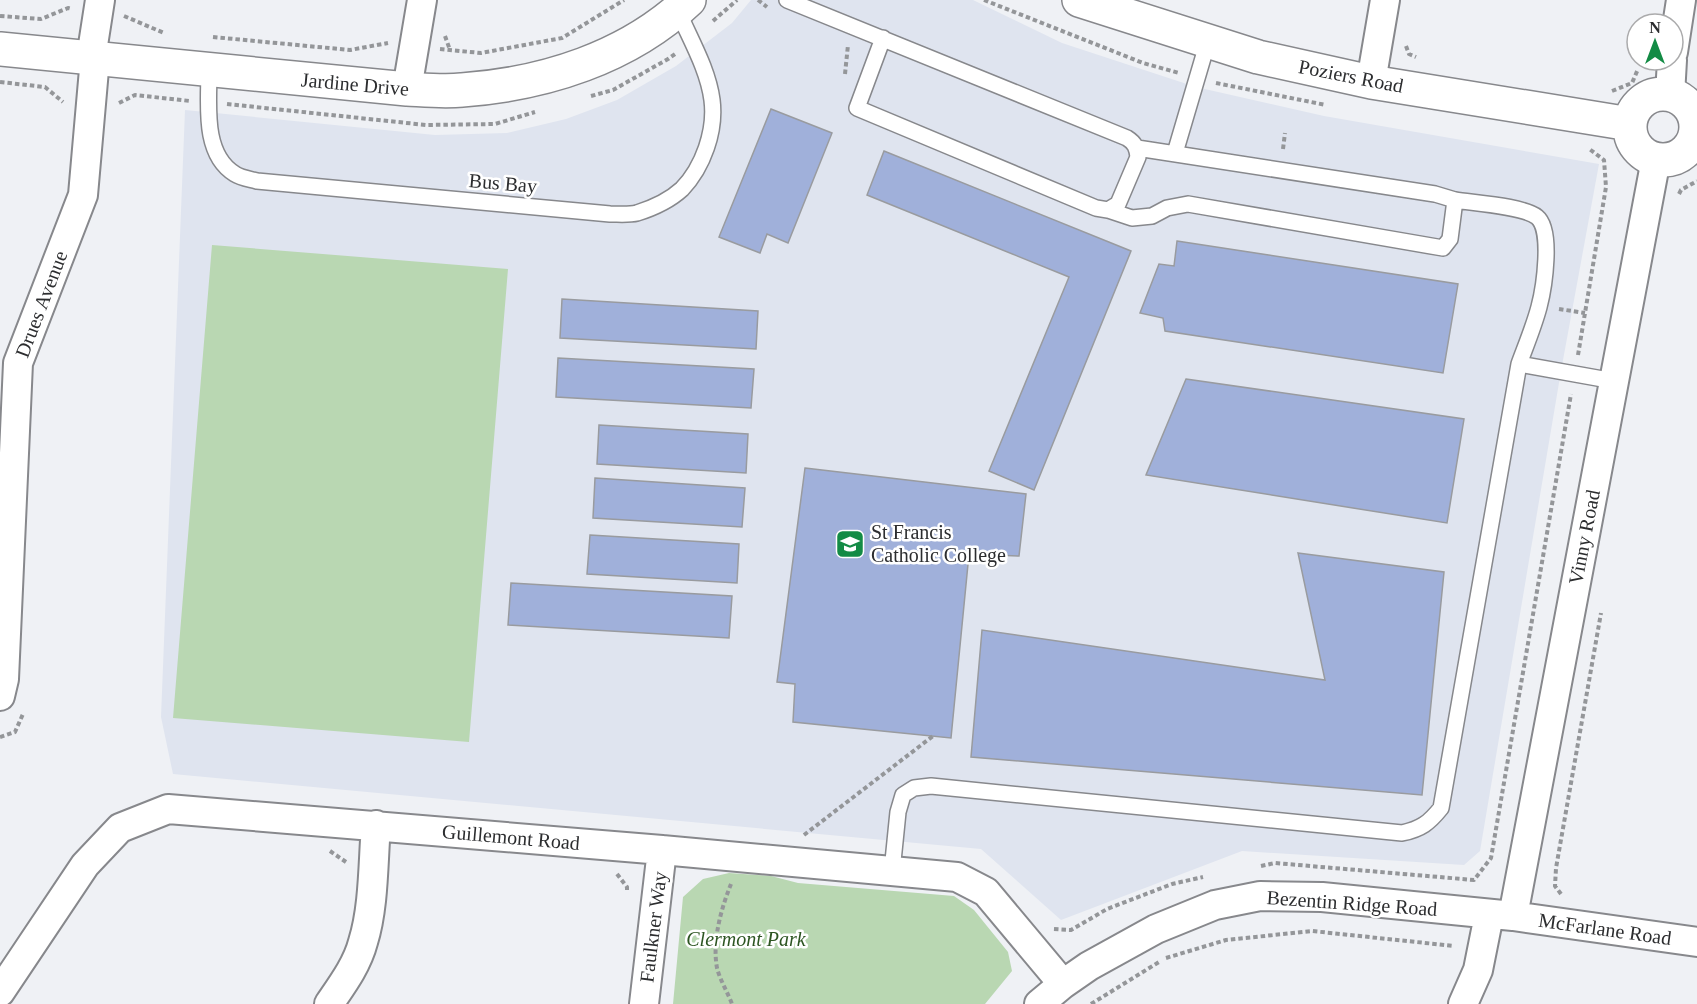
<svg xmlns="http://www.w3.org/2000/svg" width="1697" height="1004" font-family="'Times New Roman',serif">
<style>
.built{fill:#dfe4ef}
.green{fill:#b9d7b2}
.building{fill:#a0b0da;stroke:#999b9f;stroke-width:1.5}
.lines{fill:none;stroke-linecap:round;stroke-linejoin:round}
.service-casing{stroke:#87888c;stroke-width:18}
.minor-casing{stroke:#87888c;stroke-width:32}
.tertiary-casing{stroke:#87888c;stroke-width:36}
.path{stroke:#949699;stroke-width:4;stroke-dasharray:4.5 3;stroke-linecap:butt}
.service{stroke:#fff;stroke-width:15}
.minor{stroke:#fff;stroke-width:28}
.tertiary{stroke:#fff;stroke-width:33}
.labels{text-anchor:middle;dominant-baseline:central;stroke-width:5;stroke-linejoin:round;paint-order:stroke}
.street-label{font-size:20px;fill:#2c2d2f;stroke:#fff}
.poi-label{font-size:20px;fill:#2c2d2f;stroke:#fff;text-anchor:start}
.park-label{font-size:20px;font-style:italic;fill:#2d5522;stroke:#fff}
</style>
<rect width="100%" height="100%" fill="#eff1f5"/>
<!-- built -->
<path class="built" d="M751,0h222l89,43 134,44 128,29 275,48 -38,207 -81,480 -16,14 -222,-14 -181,69 -80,-71 -808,-75 -12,-57 24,-607 250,25 72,-2 59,-14 51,-19 59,-34 56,-43z"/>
<!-- green -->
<path class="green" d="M212,245l296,24 -39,473 -296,-24z
M729,873l42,3 27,7 156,13 20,14 34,42 4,19 -27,33h-312l10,-107 20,-18z"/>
<!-- building -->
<path class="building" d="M771,109l61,24 -44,110 -21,-9 -7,19 -41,-16z
M884,151l247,100 -97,239 -45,-19 80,-194 -202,-82z
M1177,241l281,43 -15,89 -278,-42 -2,-13 -23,-5 19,-49 15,2z
M562,299l196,12 -2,38 -196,-11z
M558,358l196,11 -3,39 -195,-11z
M1186,379l278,40 -17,104 -301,-48z
M599,425l149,9 -2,39 -149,-9z
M805,468l221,26 -7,62 -50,-2 -18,184 -158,-16 2,-38 -18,-2z
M595,478l150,10 -3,39 -149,-9z
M590,535l149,9 -2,39 -150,-9z
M1298,553l146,19 -22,223 -451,-38 11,-127 343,50z
M511,583l221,13 -3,42 -221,-13z"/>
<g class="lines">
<!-- service casing -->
<g class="service-casing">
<path id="service" d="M787,0l340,138c8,5 10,10 11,19l-20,47 -10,6 -12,-2 -239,-100 26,-70
M209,70c0,33 -7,84 26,104 6,4 15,5 22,7l353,33c9,0 19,1 27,-1 16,-5 33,-13 45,-24 21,-22 34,-58 30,-89 -4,-31 -22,-61 -34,-89
M1175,153l33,-112
M1108,210l24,8 20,-2 15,-8 21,-4 255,44 7,-9 5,-39 -20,-6 -298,-46
M1519,364l95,17
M892,871l6,-59 5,-17 11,-7 17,-2 471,47c19,-4 27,-10 39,-25l78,-444c7,-19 15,-38 20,-57 5,-19 14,-77 -2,-90 -13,-11 -64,-14 -82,-17"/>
</g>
<!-- minor casing -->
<g class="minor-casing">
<path id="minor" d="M1673,52l8,-52
M91,58l9,-58
M1371,82l14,-82
M407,89l15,-89
M1670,95l2,-35
M0,696l4,-17 14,-316 65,-168 12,-137
M1513,916l143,-757
M0,992l85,-127 35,-37 48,-19 494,41 295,27 29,15 77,92
M329,1004c13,-19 28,-39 34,-62 11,-35 10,-80 13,-117
M644,1004l18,-154
M1039,1004l24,-20 26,-18 67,-37 59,-24 45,-9 62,1 191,19 184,26
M1463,1004l15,-34 11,-55"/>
</g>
<!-- tertiary casing -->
<g class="tertiary-casing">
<path id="tertiary" d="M1079,0l179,57 113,25 259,42
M0,49l407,40c18,1 37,3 55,1 82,-6 166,-32 227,-90
M1630 127a33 33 0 1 1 66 0a33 33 0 1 1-66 0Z"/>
</g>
<!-- path -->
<path class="path" d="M758,0l9,7
M984,0l159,63 36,10
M0,16l41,3 27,-11 4,1
M124,16l40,17
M713,21l24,-21
M445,36l5,14
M213,37l137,13 38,-7
M1406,46l3,8 7,3
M440,49l41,4 81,-15 62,-38
M845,74l3,-29
M0,82l45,5 18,15
M1216,83l110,22
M1612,91l20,-8 6,-14
M591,96l22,-6 55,-31 7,-5
M119,103l16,-8 55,6
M227,104l199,21 69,-1 40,-12
M1283,149l2,-16
M1679,194l2,-4 16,-9
M1559,309l26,4
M1578,355l28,-168 -2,-27 -16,-12
M0,737l15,-5 8,-18
M804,835l129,-99
M330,851l16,11
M1261,866l14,-3 199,17 17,-22 80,-464
M617,874l10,13v3
M731,884c-10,25 -19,57 -14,84 3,12 11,25 15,36
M1561,894l-6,-8 1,-18 45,-255
M1054,929l17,1 36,-21 65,-25 31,-7
M1166,958l60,-18 86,-9 142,15
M1091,1004l68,-42"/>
<!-- service -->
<use href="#service" class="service"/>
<!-- minor -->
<use href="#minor" class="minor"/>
<!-- tertiary -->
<use href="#tertiary" class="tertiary"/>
</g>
<!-- icons -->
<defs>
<g id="school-square" transform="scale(1.5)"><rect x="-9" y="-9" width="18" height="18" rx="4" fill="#138b45" stroke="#fff"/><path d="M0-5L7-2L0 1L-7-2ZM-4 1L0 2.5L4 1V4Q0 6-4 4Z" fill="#fff"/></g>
</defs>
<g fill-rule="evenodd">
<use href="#school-square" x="850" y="544"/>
</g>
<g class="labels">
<!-- street labels -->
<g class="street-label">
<text transform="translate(1351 76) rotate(11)">Poziers Road</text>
<text transform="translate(355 84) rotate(5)">Jardine Drive</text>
<text transform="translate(503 183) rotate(5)">Bus Bay</text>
<text transform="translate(41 304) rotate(-69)">Drues Avenue</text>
<text transform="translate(1584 537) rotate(-79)">Vinny Road</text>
<text transform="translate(511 837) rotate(5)">Guillemont Road</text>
<text transform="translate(1352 903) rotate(4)">Bezentin Ridge Road</text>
<text transform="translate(653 927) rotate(-83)">Faulkner Way</text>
<text transform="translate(1605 929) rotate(8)">McFarlane Road</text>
</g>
<!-- poi labels -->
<g class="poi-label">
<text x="871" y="532">St Francis<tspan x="871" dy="23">Catholic College</tspan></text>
</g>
<!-- park labels -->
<g class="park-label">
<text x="746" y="939">Clermont Park</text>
</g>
</g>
<!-- north arrow -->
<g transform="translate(1655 42)"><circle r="28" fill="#ffffff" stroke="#ababac" stroke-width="1.5"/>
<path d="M0-4.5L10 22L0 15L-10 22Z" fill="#138b45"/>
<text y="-9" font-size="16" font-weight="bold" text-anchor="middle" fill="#2c2d2f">N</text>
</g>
</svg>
